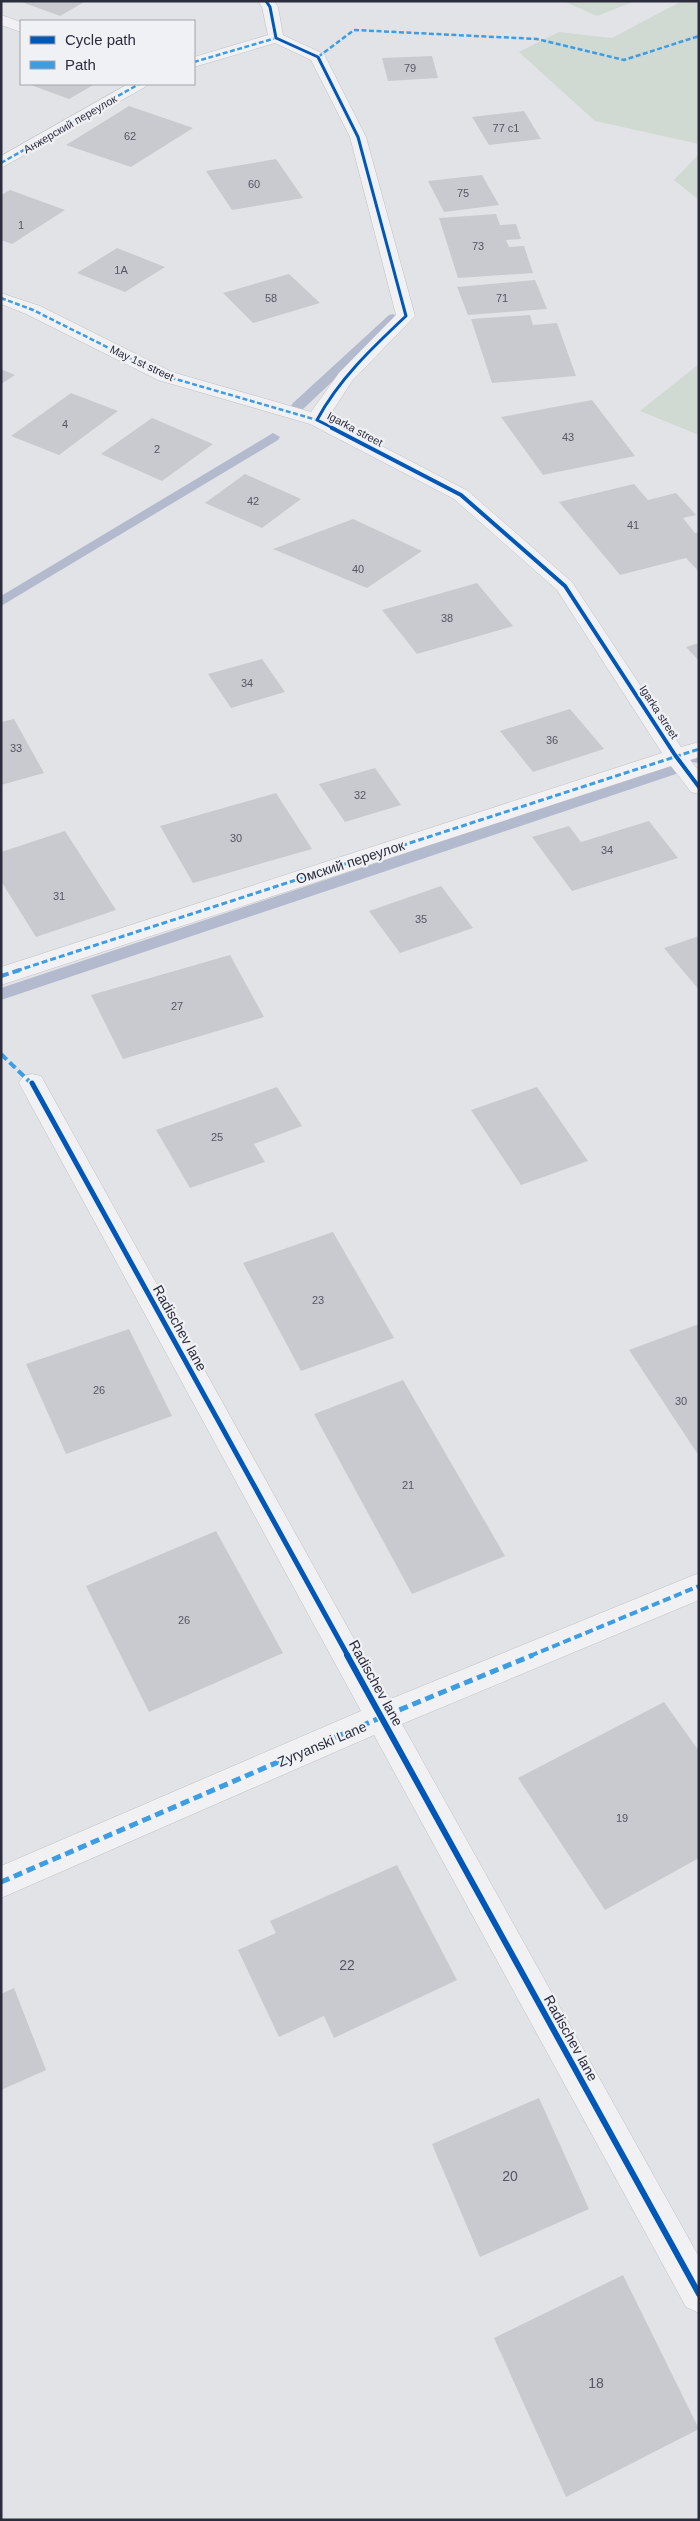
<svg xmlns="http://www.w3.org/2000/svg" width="700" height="2521" font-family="Arial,sans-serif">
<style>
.green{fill:#d1d9d3}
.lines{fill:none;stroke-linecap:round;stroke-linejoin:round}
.stream{fill:#b3bace;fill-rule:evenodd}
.building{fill:#c9cacf}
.street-casing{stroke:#bfc0c3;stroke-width:1}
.street{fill:#f1f1f3;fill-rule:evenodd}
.quiet-far3{stroke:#3d9de3;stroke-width:2.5;stroke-dasharray:5 2.5;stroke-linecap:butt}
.quiet-far2{stroke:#3d9de3;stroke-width:3;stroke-dasharray:6 3;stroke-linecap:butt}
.quiet-far1{stroke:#3d9de3;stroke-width:4;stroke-dasharray:8 4;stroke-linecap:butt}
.quiet{stroke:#3d9de3;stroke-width:5;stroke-dasharray:9 5;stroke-linecap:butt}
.cycleway-far3-casing{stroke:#f0f1f5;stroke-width:5}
.cycleway-far2-casing{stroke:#f0f1f5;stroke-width:6}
.cycleway-far1-casing{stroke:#f0f1f5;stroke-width:8}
.cycleway-casing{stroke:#f0f1f5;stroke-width:9}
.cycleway-far3{stroke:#0057b8;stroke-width:3}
.cycleway-far2{stroke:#0057b8;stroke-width:4}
.cycleway-far1{stroke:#0057b8;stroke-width:5}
.cycleway{stroke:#0057b8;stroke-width:6}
.labels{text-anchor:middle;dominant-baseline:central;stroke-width:4.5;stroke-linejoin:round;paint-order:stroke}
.number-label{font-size:11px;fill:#545663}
.far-street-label{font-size:11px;fill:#2b2d3d;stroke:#f0f1f5}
.street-label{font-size:14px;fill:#2b2d3d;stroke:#f0f1f5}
.near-number-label{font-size:14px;fill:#545663}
</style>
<rect width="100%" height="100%" fill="#e2e3e7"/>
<!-- green -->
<path class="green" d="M563,1h72l-38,15z
M699,1v143l-104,-23 -76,-69 40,-20 53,6 66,-35z
M699,154v46l-25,-20z
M699,364v71l-59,-24z"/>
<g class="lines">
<!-- stream -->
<path class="stream" d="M393,314l6,4 -2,3 -94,88h-10l-2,-3 2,-3 96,-88z
M273,433l7,4 -2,3 -277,166v-10z
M699,753v10l-7,-1 -3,-4 3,-4z
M670,765l6,1 2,4 -2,4 -675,226v-12z"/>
</g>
<!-- building -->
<path class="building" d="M19,1h67l-26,15z
M432,56l6,22 -50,3 -6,-23z
M28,84h67l-26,15z
M129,106l64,22 -62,39 -65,-22z
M524,111l17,28 -52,6 -17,-28z
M276,159l27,39 -71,12 -26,-39z
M482,175l17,30 -55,7 -16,-31z
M10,190l55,20 -53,34 -11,-4v-45z
M496,214l4,11 16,-1 5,15 -15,1 3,7 15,-1 9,27 -75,5 -19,-60z
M117,248l48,19 -40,25 -48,-19z
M289,274l31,29 -67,20 -30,-30z
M535,280l12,29 -79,6 -11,-28z
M530,315l3,10 24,-2 19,53 -84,7 -21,-64z
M1,369l14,6 -14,9z
M71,393l47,18 -59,44 -48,-19z
M592,400l43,56 -92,19 -42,-58z
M152,418l61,26 -51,37 -61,-27z
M245,474l56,25 -39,29 -57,-25z
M634,484l14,16 28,-7 20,22 -13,3 12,15 4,-1v40l-13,-14 -66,17 -61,-73z
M353,519l69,32 -55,37 -94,-39z
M477,583l36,43 -96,28 -35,-44z
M699,643v18l-13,-14z
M262,659l23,33 -54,16 -23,-34z
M570,709l34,40 -71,23 -33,-41z
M14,719l30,54 -43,12v-63z
M375,768l26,37 -56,17 -26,-38z
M276,793l36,56 -119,34 -33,-57z
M649,821l29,37 -106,33 -40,-54 37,-11 12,16z
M65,831l51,79 -80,27 -35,-56v-29z
M441,886l32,42 -73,25 -31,-42z
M699,936v54l-35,-42z
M230,955l34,62 -141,42 -32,-64z
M277,1087l25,39 -48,18 11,18 -75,26 -34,-58z
M537,1087l51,74 -67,24 -50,-75z
M333,1232l61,106 -93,33 -58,-108z
M699,1324v128l-2,1 -68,-103z
M129,1329l43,87 -106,38 -40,-90z
M403,1380l102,176 -93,38 -98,-180z
M216,1531l67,122 -134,59 -63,-126z
M664,1702l35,49v107l-94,52 -87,-132z
M397,1865l60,115 -123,58 -10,-22 -45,21 -41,-87 38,-17 -6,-12z
M14,1988l32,82 -45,20v-96z
M539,2098l50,111 -109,48 -48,-113z
M623,2275l76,154 -133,68 -72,-159z"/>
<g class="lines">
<!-- street casing -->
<g class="street-casing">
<path id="street" d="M258,1h16l4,6 5,28 41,19 42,83 49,179 -63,65 -24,37 140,73 104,91 109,165 18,-5v15l-9,3 9,11v23l-8,-2 -20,-26 -670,219v-18l661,-214 -105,-163 -103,-91 -144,-75 -152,-44 -132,-66 -25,-10v-11l39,13 132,66 139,40 28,-39 57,-58 -46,-178 -39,-77 -36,-17 -81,24v-10l74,-22 -6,-28z
M1,15l20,7v10l-20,-7z
M128,84h19l-2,3 -144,81v-12z
M32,1074l9,2 347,624 311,-127v27l-297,124 297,533v56l-13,-6 -312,-572 -373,163v-32l360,-155 -342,-628 4,-7z"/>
</g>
<!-- street -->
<use href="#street" class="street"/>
<!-- quiet-far3 -->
<path class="quiet-far3" d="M318,57l36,-27 183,9 87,21 75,-24
M194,62l82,-24
M1,163l138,-79
M1,298l32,12 132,66 152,44"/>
<!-- quiet-far2 -->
<path class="quiet-far2" d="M16,971l683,-222"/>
<!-- quiet-far1 -->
<path class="quiet-far1" d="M1,976l19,-6
M1,1054l32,31
M530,1656l169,-70"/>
<!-- quiet -->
<path class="quiet" d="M1,1882l381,-165 151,-62"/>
<!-- cycleway-far3 casing -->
<g class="cycleway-far3-casing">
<path id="cycleway-far3" d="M266,1l4,6 6,31 42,19 40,80 48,179c-34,32 -67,63 -89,104l18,9"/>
</g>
<!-- cycleway-far2 casing -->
<g class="cycleway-far2-casing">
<path id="cycleway-far2" d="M332,428l129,67 104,91 110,169 24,32"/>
</g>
<!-- cycleway-far1 casing -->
<g class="cycleway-far1-casing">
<path id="cycleway-far1" d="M32,1083l316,573"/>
</g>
<!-- cycleway casing -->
<g class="cycleway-casing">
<path id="cycleway" d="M347,1655l352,639"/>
</g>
<!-- cycleway-far3 -->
<use href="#cycleway-far3" class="cycleway-far3"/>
<!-- cycleway-far2 -->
<use href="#cycleway-far2" class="cycleway-far2"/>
<!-- cycleway-far1 -->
<use href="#cycleway-far1" class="cycleway-far1"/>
<!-- cycleway -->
<use href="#cycleway" class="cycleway"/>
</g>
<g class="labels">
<!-- number labels -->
<g class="number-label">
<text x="410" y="68">79</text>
<text x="506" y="128">77 с1</text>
<text x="130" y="136">62</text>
<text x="254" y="184">60</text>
<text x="463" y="193">75</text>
<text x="21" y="225">1</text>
<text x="478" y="246">73</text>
<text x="121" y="270">1А</text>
<text x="271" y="298">58</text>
<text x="502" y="298">71</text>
<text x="65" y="424">4</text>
<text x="568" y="437">43</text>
<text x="157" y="449">2</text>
<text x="253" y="501">42</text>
<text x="633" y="525">41</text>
<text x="358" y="569">40</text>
<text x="447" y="618">38</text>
<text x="247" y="683">34</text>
<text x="552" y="740">36</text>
<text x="16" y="748">33</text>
<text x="360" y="795">32</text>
<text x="236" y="838">30</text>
<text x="607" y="850">34</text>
<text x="59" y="896">31</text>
<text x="421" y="919">35</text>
<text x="177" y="1006">27</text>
<text x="217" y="1137">25</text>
<text x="318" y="1300">23</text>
<text x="99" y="1390">26</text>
<text x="681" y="1401">30</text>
<text x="408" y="1485">21</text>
<text x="184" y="1620">26</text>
<text x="622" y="1818">19</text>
</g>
<!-- far-street labels -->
<g class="far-street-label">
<text transform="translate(70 124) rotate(-30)">Анжерский переулок</text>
<text transform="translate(142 363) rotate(25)">May 1st street</text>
<text transform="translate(355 429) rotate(28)">Igarka street</text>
<text transform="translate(659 712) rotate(57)">Igarka street</text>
</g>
<!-- street labels -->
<g class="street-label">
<text transform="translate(350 862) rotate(-18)">Омский переулок</text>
<text transform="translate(180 1328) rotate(61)">Radischev lane</text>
<text transform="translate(376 1683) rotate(61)">Radischev lane</text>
<text transform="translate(322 1744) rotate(-23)">Zyryanski Lane</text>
<text transform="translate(571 2038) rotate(61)">Radischev lane</text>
</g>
<!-- near-number labels -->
<g class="near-number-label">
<text x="347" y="1965">22</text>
<text x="510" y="2176">20</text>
<text x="596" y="2383">18</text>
</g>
</g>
<!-- border -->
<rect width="700" height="2521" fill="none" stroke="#2b2d3d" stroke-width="5"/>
<!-- legend -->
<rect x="20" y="20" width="175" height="65" fill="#f0f1f5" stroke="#a1a3ab"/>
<rect x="30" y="36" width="25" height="8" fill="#0057b8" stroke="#a1a3ab"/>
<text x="65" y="45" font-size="15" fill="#2b2d3d">Cycle path</text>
<rect x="30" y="61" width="25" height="8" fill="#3d9de3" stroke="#a1a3ab"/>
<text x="65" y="70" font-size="15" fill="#2b2d3d">Path</text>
</svg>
